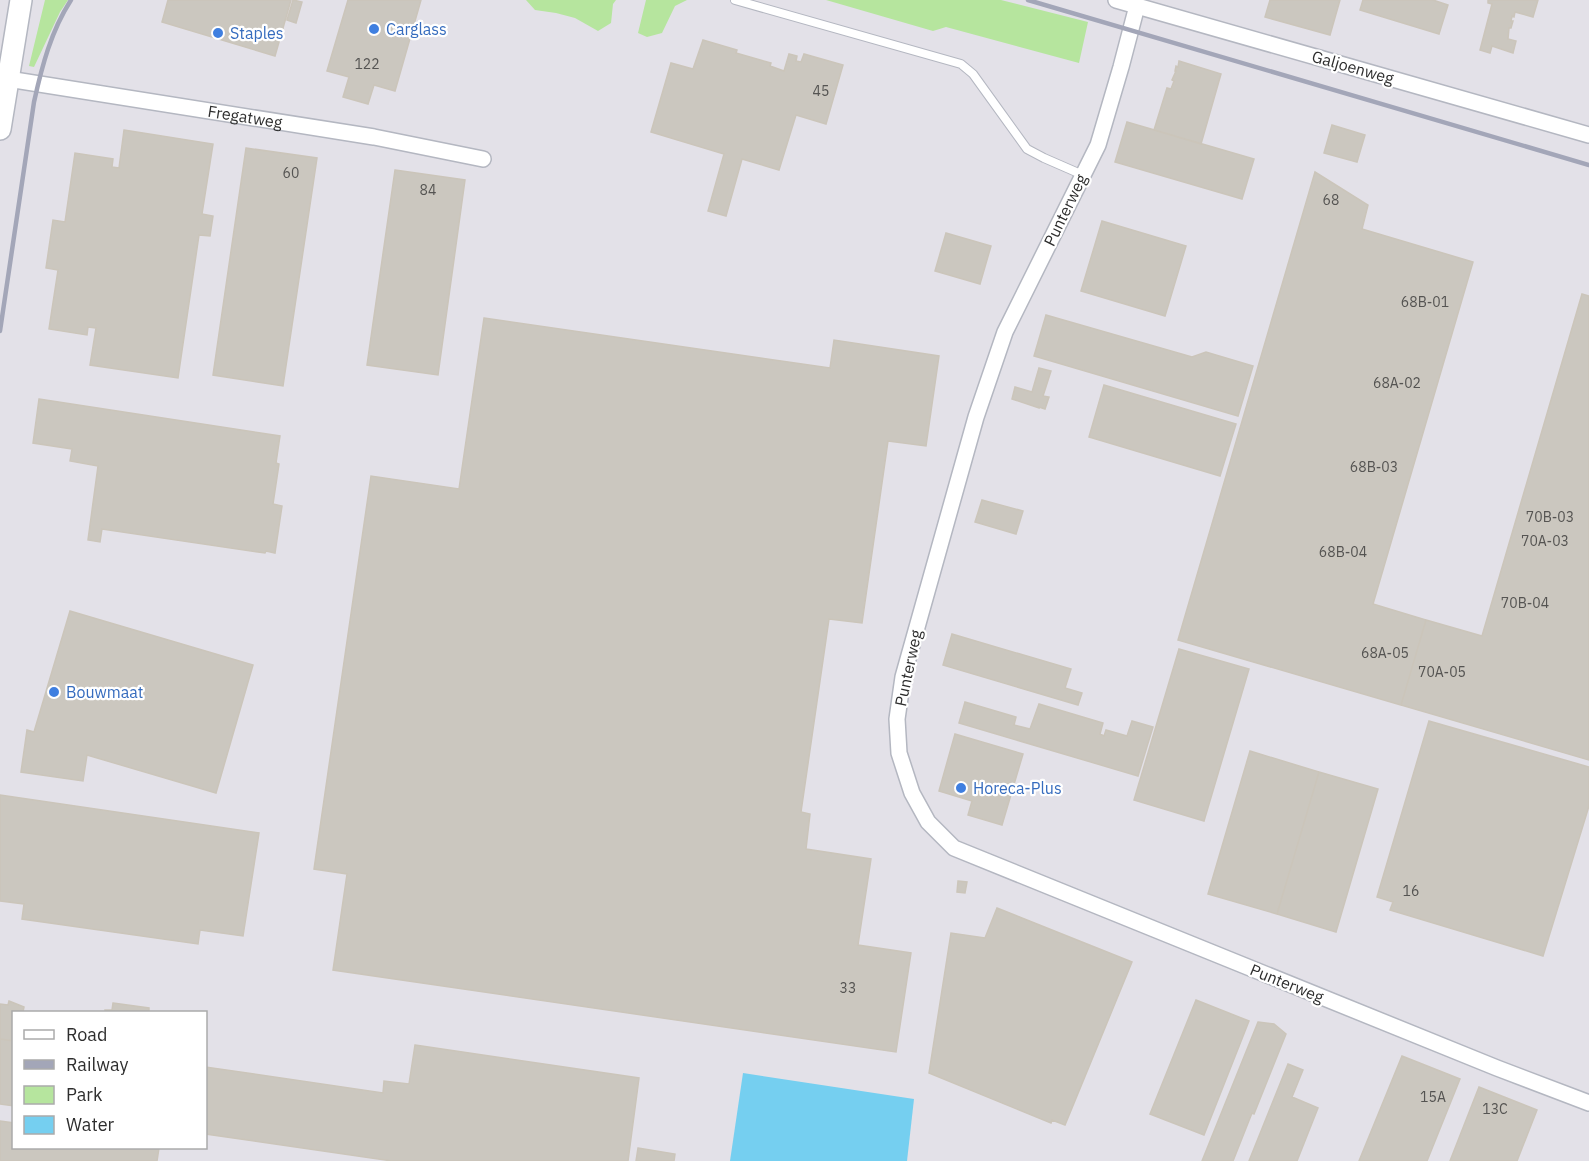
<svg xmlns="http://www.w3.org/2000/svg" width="1589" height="1161" font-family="'IBM Plex Sans',sans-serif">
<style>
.industrial{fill:#e3e1e8;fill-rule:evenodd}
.green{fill:#b6e59e}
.water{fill:#75cff0}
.building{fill:#cbc7bf;stroke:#cbc5ba;stroke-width:1.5}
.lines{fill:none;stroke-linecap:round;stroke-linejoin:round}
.lane-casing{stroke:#b4b7c1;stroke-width:10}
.street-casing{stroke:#b4b7c1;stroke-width:18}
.secondary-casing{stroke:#b4b7c1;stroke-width:24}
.lane{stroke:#fff;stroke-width:8}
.street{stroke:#fff;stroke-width:15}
.secondary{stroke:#fff;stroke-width:21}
.rail{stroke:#a3a6b8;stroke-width:4.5}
.shop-dot{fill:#3f7fe0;stroke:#fff;stroke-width:2}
.labels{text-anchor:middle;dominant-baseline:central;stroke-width:4.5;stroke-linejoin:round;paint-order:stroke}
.number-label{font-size:14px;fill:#555452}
.shop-label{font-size:16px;fill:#366cbe;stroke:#fff;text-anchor:start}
.street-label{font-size:16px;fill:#2e2e2e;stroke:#fff}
</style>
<rect width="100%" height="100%" fill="#efe9e1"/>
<!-- industrial -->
<path class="industrial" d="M0,0h1589v1161h-1589zM14,1012h192v136h-192z"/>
<!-- green -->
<path class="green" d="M45,0h23l-8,12 -26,55 -5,-1z
M526,0h90l-3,4 -2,19 -13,8 -23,-13 -19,-5 -21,-3z
M646,0h41l-12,6 -13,27 -15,4 -9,-4z
M826,0h175l87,22 -9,41 -133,-36 -13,4z"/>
<!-- water -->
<path class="water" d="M743,1073l171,26 -7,62h-177z"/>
<!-- building -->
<path class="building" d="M168,0h123l-16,56 -113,-34z
M293,0l9,2 -6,21 -9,-3z
M348,0h73l-26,91 -21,-6 -6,19 -25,-7 6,-20 -22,-6z
M1270,0h70l-10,35 -65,-18z
M1363,0h70l15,5 -9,29 -79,-24z
M1488,0h50l-5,17 -18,-5 -1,5 -2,-1 -1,5h2l-2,7h-2l-1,11 8,2 -3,12 -21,-7 -2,7 -10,-3 12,-46 -4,-1z
M703,40l34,10 -1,3 35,10 -1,3 14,5 5,-17 8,2 -1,5 5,1 3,-8 39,11 -17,59 -30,-9 -17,55 -37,-11 -16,57 -18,-5 16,-57 -73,-22 20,-69 22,6z
M1179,61l42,13 -20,70 -47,-14 13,-42 4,1 3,-8 -2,-1 4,-9h-1l1,-5 2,1z
M1127,122l127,37 -12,40 -127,-37z
M1332,125l33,10 -8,27 -33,-9z
M124,130l89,14 -11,70 11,2 -3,20 -11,-1 -21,143 -88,-13 6,-37 -8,-1 -1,8 -38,-6 9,-59 -12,-2 7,-48 12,2 10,-69 38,6 -1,8 7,1z
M246,148l71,10 -34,228 -70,-11z
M395,170l70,10 -27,195 -71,-10z
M1315,172l53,33 -6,24 111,33 -100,342 53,16 -25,85 -223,-65z
M1102,221l84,25 -21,70 -84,-25z
M946,233l45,13 -11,38 -45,-13z
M1582,294l7,2v464l-188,-55 25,-85 56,16z
M1046,315l146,42 14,-5 47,14 -15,50 -204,-60z
M484,318l346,50 4,-28 105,16 -13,90 -38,-5 -26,182 -33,-4 -28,193 9,2 -4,35 65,10 -13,86 53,8 -15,99 -563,-82 14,-96 -33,-5 57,-393 88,13z
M1039,368l12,3 -8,25 6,1 -4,12 -6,-2v1l-27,-9 3,-12 17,5z
M1104,385l132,39 -16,52 -131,-39z
M39,399l241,37 -4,27 3,1 -6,40 9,2 -7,47 -9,-2 -1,2 -163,-24 -2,13 -12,-2 10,-74 -28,-5 2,-12 -39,-6z
M982,500l41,11 -7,23 -41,-12z
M70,611l183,54 -37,128 -129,-38 -4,26 -62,-9 6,-42 7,2z
M952,634l119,35 -6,19 17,5 -4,12 -135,-40z
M1179,649l70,20 -45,152 -70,-21z
M965,702l51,15 -2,8 16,4 9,-25 64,19 -3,11 4,2 2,-6 21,6 5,-15 21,6 -15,49 -179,-53z
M1429,721l160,46v39l-46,150 -153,-46 3,-8 -16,-5z
M955,734l68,20 -21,71 -34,-10 4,-14 -33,-10z
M1250,751l69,21 -42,142 -69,-20z
M1319,772l59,17 -42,143 -59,-18z
M0,795l259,38 -16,103 -43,-6 -2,14 -176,-25 2,-15 -24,-3z
M958,881l9,1 -2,11 -8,-1z
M997,908l135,54 -67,163 -13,-5 -1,3 -122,-50 22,-140 34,5z
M1196,1000l53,21 -45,114 -54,-21z
M9,1001l15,6 -1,5h-9v29l-14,-2v-35l8,1z
M113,1003l36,5v4h-44v-2h7z
M1258,1022l16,2 12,10 -32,80 -2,-1 -19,48h-31z
M0,1039l14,2v65l-14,-2z
M415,1045l224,33 -11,83h-236l-186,-27v-67l177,26 1,-12 25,3z
M1402,1056l58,23 -33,82h-68z
M1288,1064l15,6 -11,27 26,11 -21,53h-48z
M1479,1087l58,23 -20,51h-67z
M0,1121l14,2v25h145l-2,13h-157z
M638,1148l37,6 -1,7h-38z"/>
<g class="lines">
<!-- lane casing -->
<g class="lane-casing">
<path id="lane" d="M735,0l226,64 12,10 54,75 17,9 39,17"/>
</g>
<!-- street casing -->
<g class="street-casing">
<g id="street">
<path d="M1116,0l473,135"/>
<path d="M1137,6l-16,61 -23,78 -93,187 -29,85 -73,260 -6,42 2,34 13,40 16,29 26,26 543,220 92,35"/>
<path id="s1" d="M8,79l366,58 109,22"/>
</g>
</g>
<!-- secondary casing -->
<g class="secondary-casing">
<path id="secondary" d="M0,129l21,-129"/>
</g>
<!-- lane -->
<use href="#lane" class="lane"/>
<!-- street -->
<use href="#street" class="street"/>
<!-- secondary -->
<use href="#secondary" class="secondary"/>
<!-- rail -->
<path class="rail" d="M1028,0l561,165
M0,331l34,-229c8,-36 17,-71 37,-102"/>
</g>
<!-- markers -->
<g class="shop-dot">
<circle cx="374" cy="29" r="6"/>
<circle cx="218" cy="33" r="6"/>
<circle cx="54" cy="692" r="6"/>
<circle cx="961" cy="788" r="6"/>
</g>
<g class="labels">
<!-- number labels -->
<g class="number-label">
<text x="367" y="64">122</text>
<text x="821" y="91">45</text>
<text x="291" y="173">60</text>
<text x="428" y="190">84</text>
<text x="1331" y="200">68</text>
<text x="1425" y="302">68B-01</text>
<text x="1397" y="383">68A-02</text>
<text x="1374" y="467">68B-03</text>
<text x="1550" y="517">70B-03</text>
<text x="1545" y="541">70A-03</text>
<text x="1343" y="552">68B-04</text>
<text x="1525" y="603">70B-04</text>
<text x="1385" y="653">68A-05</text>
<text x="1442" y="672">70A-05</text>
<text x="1411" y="891">16</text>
<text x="848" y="988">33</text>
<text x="1433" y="1097">15A</text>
<text x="1495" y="1109">13C</text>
</g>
<!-- shop labels -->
<g class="shop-label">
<text x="386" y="29">Carglass</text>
<text x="230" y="33">Staples</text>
<text x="66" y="692">Bouwmaat</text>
<text x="973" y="788">Horeca-Plus</text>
</g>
<!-- street labels -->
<g class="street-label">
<text transform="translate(1353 67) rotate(16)">Galjoenweg</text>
<text stroke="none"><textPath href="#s1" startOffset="240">Fregatweg</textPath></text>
<text transform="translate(1065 210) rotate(-64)">Punterweg</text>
<text transform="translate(908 668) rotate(-78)">Punterweg</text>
<text transform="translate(1287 983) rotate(22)">Punterweg</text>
</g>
</g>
<!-- legend -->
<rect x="12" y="1011" width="195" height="138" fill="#ffffff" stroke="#ababab" stroke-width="1.5"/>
<rect x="24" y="1030" width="30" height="9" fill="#ffffff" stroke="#ababab" stroke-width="1.5"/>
<text x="66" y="1041" font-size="18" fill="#2e2e2e">Road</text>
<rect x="24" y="1060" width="30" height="9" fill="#a3a6b8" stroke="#ababab" stroke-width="1.5"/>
<text x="66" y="1071" font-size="18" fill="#2e2e2e">Railway</text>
<rect x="24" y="1086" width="30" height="18" fill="#b6e59e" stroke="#ababab" stroke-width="1.5"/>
<text x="66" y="1101" font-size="18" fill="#2e2e2e">Park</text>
<rect x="24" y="1116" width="30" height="18" fill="#75cff0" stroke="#ababab" stroke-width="1.5"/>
<text x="66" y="1131" font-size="18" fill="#2e2e2e">Water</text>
</svg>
